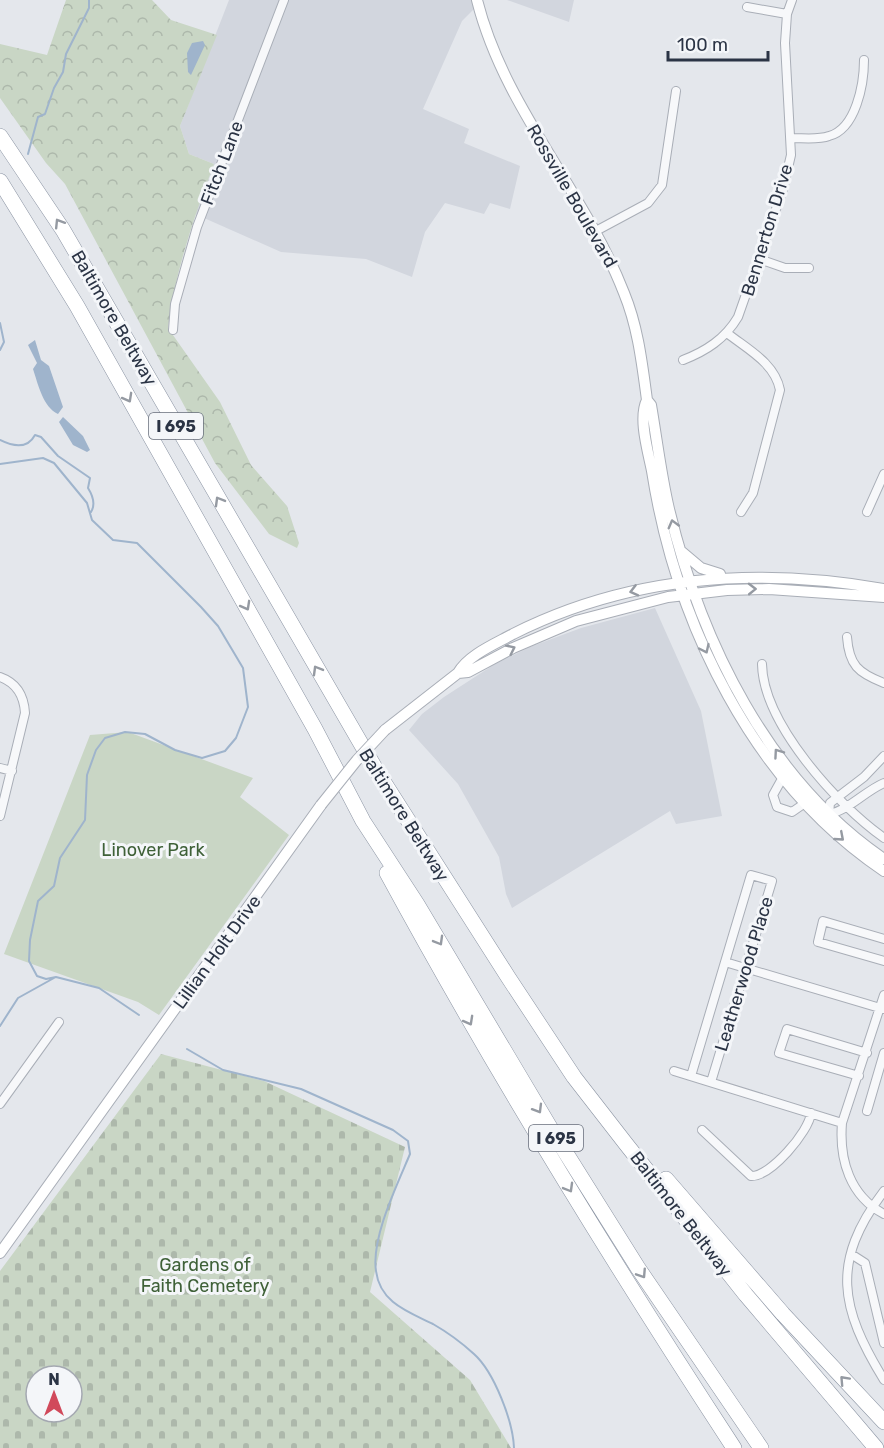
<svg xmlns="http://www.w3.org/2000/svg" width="884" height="1448" font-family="Rubik,sans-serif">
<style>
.built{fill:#d2d6de}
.forest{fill:url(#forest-crowns)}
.cemetery{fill:url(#cemetery-stones);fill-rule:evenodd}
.green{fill:#c9d6c5}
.water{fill:#9fb4cc}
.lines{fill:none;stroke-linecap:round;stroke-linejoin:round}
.stream{stroke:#9fb4cc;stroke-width:2}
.street-casing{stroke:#a9aeb7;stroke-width:10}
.secondary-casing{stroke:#a9aeb7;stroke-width:12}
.highway-casing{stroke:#8b94a3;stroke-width:16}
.street{stroke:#f7f8fa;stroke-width:8}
.secondary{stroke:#fff;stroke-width:10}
.highway{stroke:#fff;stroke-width:15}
.secondary-bridge-casing{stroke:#a9aeb7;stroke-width:12;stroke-linecap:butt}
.secondary-bridge{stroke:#fff;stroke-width:10}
.oneway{stroke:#959aa2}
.labels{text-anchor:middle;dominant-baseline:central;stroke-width:6;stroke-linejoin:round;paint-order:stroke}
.shield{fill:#f4f6f9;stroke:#676e7b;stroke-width:1.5}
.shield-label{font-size:16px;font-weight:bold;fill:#2b3445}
.street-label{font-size:18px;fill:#2b3445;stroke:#f4f6f9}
.park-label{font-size:18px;fill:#3f6138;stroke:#f4f6f9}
</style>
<defs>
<pattern id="forest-crowns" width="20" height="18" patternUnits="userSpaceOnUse" patternTransform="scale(1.5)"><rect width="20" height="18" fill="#c9d6c5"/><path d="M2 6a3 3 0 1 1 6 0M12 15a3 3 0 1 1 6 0" fill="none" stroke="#adb8ab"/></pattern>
<pattern id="cemetery-stones" width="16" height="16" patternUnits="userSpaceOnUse" patternTransform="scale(1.5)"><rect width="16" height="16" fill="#c9d6c5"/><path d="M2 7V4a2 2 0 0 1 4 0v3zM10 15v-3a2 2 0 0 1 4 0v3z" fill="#adb8ab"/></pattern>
</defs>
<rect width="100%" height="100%" fill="#e4e7ec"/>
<!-- built -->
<path class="built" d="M229,0h254l-21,21 -39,88 46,20 -5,14 56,23 -10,43 -20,-6 -6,11 -39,-11 -20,29 -13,45 -46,-18 -85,-7 -86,-38 19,-50 -25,-10 -9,-28z
M507,0h67l-5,22z
M655,608l46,103 21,105 -46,8 -6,-13 -158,97 -6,-14 -7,-37 -41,-73 -49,-54 13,-16 22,-17 51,-33 35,-17 51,-19z"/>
<!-- forest -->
<path class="forest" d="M66,0h86l19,20 46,15 -37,91 9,28 25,10c-20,53 -39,108 -46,164l52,74 31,63 36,41 12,37 -2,5 -28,-14 -54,-71 -150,-279 -19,-21 -46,-65v-54l47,11z"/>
<!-- cemetery -->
<path class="cemetery" d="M161,1054l103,27 141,66 -35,145 100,88 41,68h-511v-177zM36,1376h36v36h-36z"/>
<!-- green -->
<path class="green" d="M128,732l125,46 -13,19 49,38 -130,180 -21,-13 -134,-48 86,-219z"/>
<!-- water -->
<path class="water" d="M203,41l2,4 -14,30 -3,-3 -1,-19 5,-10z
M35,340l6,20 8,6 14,41 -5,7c-15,-7 -20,-30 -25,-45l4,-6 -9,-18z
M63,417l20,19 7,14 -3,2 -14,-7 -14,-23z"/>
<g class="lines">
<!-- stream -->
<path class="stream" d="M28,154l10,-37 7,-3 9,-26 9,-16 3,-18 23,-46v-8
M0,323l4,19 -4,8
M0,440c12,6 27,10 35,-5l6,2 17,19 32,22 -2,10c5,8 8,16 3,24
M0,464l43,-6 11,5 33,40 5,17 21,20 24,3 64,64 17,19 25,42 5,39 -12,31 -11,13 -23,7 -27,-8 -30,-16 -20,-2 -20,6 -9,12 -9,25 -2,45 -25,38 -6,28 -16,15 -8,39 -1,21 8,15 9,3 10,-2 43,11 40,27
M0,1026l18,-28 36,-20
M187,1049l36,21 78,19 92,41 15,11 2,13c-13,31 -39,84 -34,117 4,32 33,41 57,53 14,8 29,19 41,30 20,18 39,67 40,94"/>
<!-- street casing -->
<g class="street-casing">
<path id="street" d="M747,7l40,7
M792,138c12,0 26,2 37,-2 27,-7 35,-52 35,-76
M594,232l54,-29 14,-18 14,-94
M759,259l26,9h24
M173,330l2,-26 22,-77 87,-227
M727,333c20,16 48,30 53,57l-27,103 -12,19
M683,360c23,-9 42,-21 55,-43l45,-128 8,-34 -6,-112 2,-29 5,-14
M867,512l17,-38
M847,637c2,28 11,36 37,46
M762,664c1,59 75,141 122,174
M0,677c17,6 24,19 25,36l-25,103
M884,756l-20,21 -34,26 -1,11c20,-4 36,-23 55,-31
M0,768l12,3
M783,777l-10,18 4,12 15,5 13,-9
M884,939l-61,-18 -5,21 66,19
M725,962l158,47
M884,995l-42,128c-3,37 8,73 42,91
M674,1071l168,52
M691,1076l60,-201 21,6 -61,201
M859,1076l-80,-23 8,-24 80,24
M0,1104l59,-82
M867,1111l17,-58
M702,1130l49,46c19,1 58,-44 60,-63
M884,1191c-54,71 -44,117 0,189
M851,1254l14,9 19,80"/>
</g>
<!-- secondary casing -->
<g class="secondary-casing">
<path id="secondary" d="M477,0c27,108 107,190 147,293 14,34 18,70 23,107l4,5c6,35 10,70 18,104 32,133 99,271 215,350
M647,400c-9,18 1,51 5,71 24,153 101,312 232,400
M682,552l19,16 19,6
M458,673l10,-1 45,-24 63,-27 92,-24 59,-7 42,-1 115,8
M385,730l73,-57c10,-18 37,-29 55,-39 117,-59 244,-67 371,-45
M0,1253l321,-448"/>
</g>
<!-- highway casing -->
<g class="highway-casing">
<path id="highway" d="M0,136l63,94 315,543 130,204 66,100 52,67 120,151 130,153
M0,181l77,125 238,423 48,92 54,83 137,230 84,134 123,180
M387,873c107,197 224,387 347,575
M666,1179l117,135 101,108"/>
</g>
<!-- street -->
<use href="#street" class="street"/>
<!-- secondary -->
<use href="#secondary" class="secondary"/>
<!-- highway -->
<use href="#highway" class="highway"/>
<!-- secondary-bridge casing -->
<g class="secondary-bridge-casing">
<path id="secondary-bridge" d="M321,805l36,-45 28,-30"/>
</g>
<!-- secondary-bridge -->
<use href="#secondary-bridge" class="secondary-bridge"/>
</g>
<!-- one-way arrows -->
<defs><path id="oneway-chevron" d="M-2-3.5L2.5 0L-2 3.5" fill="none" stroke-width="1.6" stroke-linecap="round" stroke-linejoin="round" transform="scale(1.5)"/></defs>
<g class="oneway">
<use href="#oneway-chevron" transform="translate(59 223) rotate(-122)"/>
<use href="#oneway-chevron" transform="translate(128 398) rotate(61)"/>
<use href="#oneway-chevron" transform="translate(219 501) rotate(-120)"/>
<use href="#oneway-chevron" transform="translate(673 524) rotate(-105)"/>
<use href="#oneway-chevron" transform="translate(752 589) rotate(-1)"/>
<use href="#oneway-chevron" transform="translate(634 591) rotate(166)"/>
<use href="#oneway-chevron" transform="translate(246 606) rotate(61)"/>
<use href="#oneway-chevron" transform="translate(511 649) rotate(-26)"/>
<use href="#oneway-chevron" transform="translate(705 649) rotate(65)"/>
<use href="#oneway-chevron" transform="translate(317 670) rotate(-120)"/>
<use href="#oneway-chevron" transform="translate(778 753) rotate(-125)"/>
<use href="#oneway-chevron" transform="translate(840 837) rotate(41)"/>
<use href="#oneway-chevron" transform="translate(439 941) rotate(60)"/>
<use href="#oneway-chevron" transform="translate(469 1021) rotate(61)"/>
<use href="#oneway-chevron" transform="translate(538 1109) rotate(59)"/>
<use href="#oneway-chevron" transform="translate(569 1188) rotate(60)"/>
<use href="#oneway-chevron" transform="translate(642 1274) rotate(57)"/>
<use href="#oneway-chevron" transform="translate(844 1380) rotate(-133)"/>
</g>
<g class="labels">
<!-- shield labels -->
<g class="shield">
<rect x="149" y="413" width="54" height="26" rx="4.5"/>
<rect x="529" y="1125" width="54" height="26" rx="4.5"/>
</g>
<g class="shield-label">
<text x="176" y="426">I 695</text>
<text x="556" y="1138">I 695</text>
</g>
<!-- street labels -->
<g class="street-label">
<text transform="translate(222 163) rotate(-69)">Fitch Lane</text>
<text transform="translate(572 196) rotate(60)">Rossville Boulevard</text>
<text transform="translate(767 230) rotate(-73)">Bennerton Drive</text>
<text transform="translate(114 318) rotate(60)">Baltimore Beltway</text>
<text transform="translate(404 815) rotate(58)">Baltimore Beltway</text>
<text transform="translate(217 952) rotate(-54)">Lillian Holt Drive</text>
<text transform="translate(744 974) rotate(-73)">Leatherwood Place</text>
<text transform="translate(681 1214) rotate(52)">Baltimore Beltway</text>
</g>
<!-- park labels -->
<g class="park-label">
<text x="153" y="850">Linover Park</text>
<text x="205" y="1265">Gardens of<tspan x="205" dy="21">Faith Cemetery</tspan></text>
</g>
</g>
<!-- north arrow -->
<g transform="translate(54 1394)"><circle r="28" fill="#f4f6f9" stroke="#a4a8b1" stroke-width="1.5"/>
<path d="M0-4.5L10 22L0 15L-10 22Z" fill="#d1495b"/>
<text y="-9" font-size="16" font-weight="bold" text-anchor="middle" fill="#2b3445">N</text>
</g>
<!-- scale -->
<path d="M668 51v9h100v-9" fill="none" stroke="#2b3445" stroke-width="3"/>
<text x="677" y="51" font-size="18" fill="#2b3445" stroke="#f4f6f9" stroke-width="4.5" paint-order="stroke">100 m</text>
</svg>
